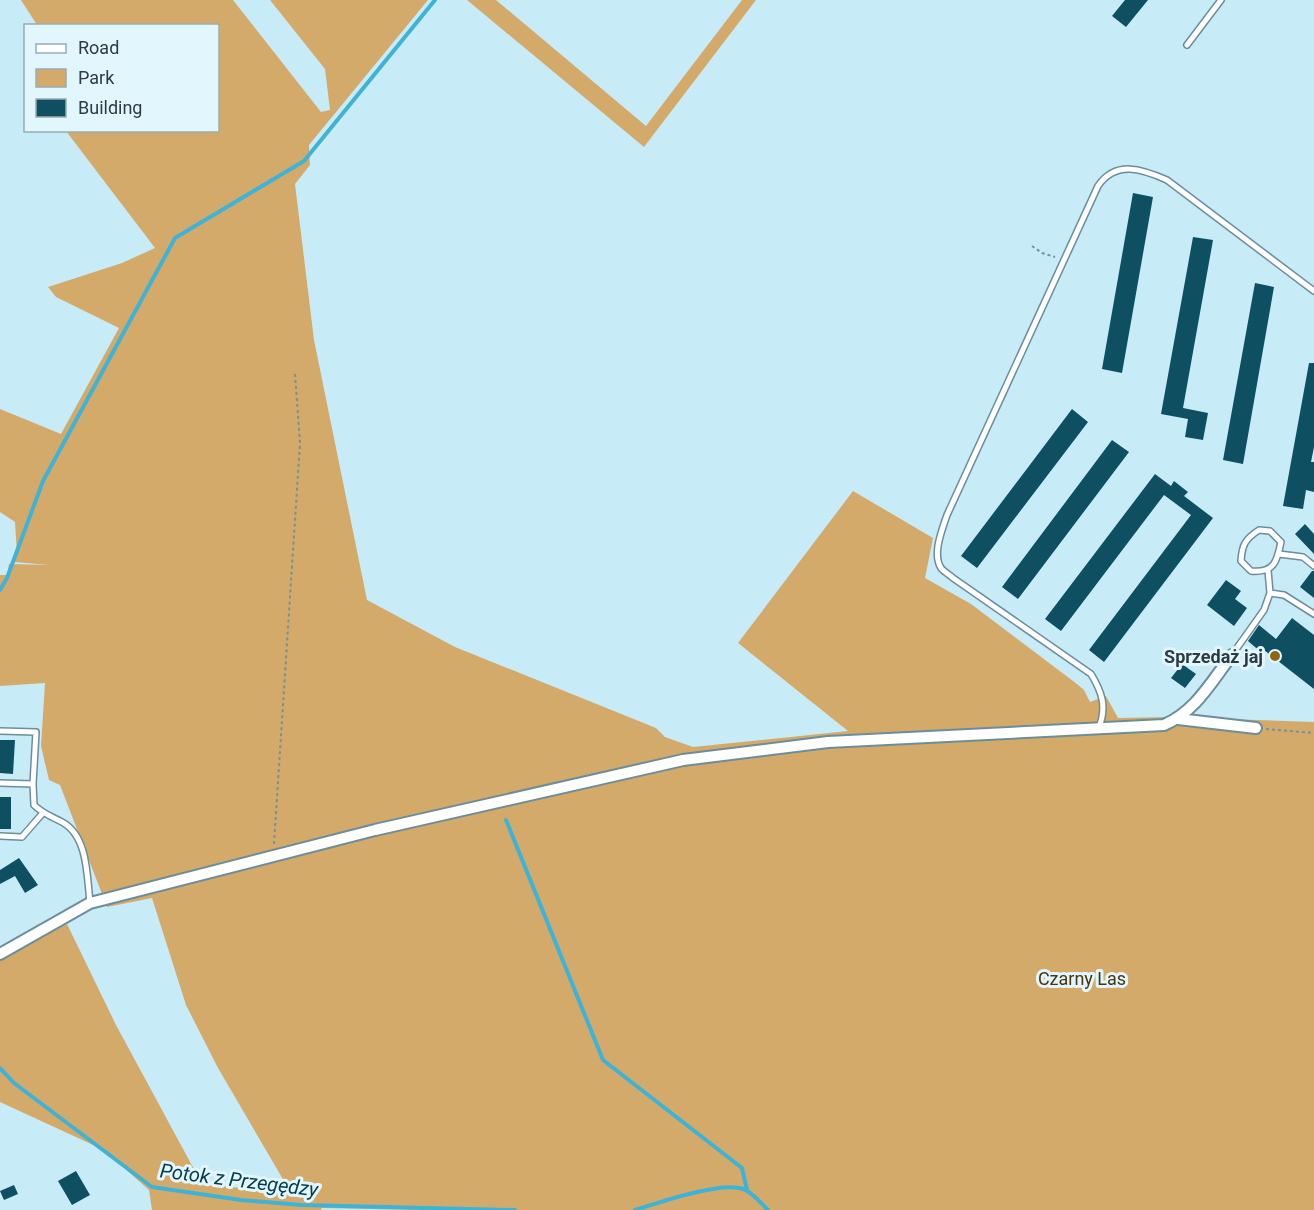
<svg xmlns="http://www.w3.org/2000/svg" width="1314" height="1210" font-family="Roboto,sans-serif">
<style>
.green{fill:#d4aa6b}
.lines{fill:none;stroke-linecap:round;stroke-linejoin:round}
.stream{stroke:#3fb3d6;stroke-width:4}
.building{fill:#0f4f62}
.service-casing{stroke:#6d8d99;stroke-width:8}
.minor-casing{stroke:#6d8d99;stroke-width:14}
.path{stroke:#789099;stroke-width:2;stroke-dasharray:3 3;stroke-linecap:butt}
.service{stroke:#fff;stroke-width:5}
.minor{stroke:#fff;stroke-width:10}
.poi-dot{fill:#926510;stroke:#e1f6fd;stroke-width:2}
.labels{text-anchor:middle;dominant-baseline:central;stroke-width:6;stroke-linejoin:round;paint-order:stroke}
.poi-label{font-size:18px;font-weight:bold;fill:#2e3c41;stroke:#e1f6fd;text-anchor:end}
.park-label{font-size:18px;fill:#493411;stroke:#e1f6fd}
.water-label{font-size:20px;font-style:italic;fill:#053b4a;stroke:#e1f6fd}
</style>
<rect width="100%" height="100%" fill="#c8ebf8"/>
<!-- green -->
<path class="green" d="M21,0h212l88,112 9,-2 -5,-41 -55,-69h158l-119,145 1,20 -15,19 19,156 53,260 88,47 201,81 9,9 28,10 155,-16 -110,-88 115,-152 80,47 -8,40 46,26 106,80 7,6 6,12 16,-6 12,22 51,-1 145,5v488h-898l-94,-2 -1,2h-169l-3,-20 -45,-40 -104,-48v-143l67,-35 49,101 86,159 89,9 -73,-125 -32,-63 -34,-107 -45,9 -47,-122 -11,-5 -8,-34 4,-63 -45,3v-111h7l2,-11 40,1 -35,-3 3,-7 -2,-33 -15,-10v-103l61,25 58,-106 -63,-31 -8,-10 74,-24 33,-15 -89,-117 152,-1v-104l-181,-1z
M467,0h29l150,126 96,-126h14l-112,147z"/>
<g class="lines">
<!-- stream -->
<path class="stream" d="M0,590l7,-12 36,-97 132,-243 129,-77 131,-161
M506,820l97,240 139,108 5,22
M0,1068l14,15 138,104 89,13 60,5 214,5
M635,1210c23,-7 86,-29 108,-21 9,3 18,14 25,21"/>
</g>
<!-- building -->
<path class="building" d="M1125,0h23l-22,27 -14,-11z
M1133,193l20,4 -31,176 -20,-4z
M1193,237l20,3 -30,168 25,5 -5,27 -18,-3 3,-18 -27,-5z
M1255,283l19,4 -31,177 -20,-4z
M1309,363h5v84l-3,15h3v30l-8,-2 -3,19 -20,-3z
M1072,409l16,13 -111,146 -16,-12z
M1112,440l17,12 -111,147 -16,-12z
M1155,474l16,12 3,-5 14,11 -4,4 29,22 -109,144 -15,-12 102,-135 -27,-20 -103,136 -16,-12z
M1305,524l9,10v20l-19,-20z
M1312,571h2v27l-14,-11z
M1226,580l15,11 -6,8 12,9 -13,18 -27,-21z
M1292,618l22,17v54l-50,-39 -2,3 -14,-12 11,-16 17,14z
M1182,664l14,10 -11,14 -14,-10z
M0,740h15l-2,34 -13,-1z
M0,797h11v32h-11z
M19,858l19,27 -13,8 -10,-17 -15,8v-14z
M76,1171l14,24 -18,10 -14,-24z
M14,1185l4,9 -14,6 -4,-9z"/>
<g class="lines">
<!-- service casing -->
<g class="service-casing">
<path id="service" d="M1187,45l34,-45
M1259,530l11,1 11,11c-4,20 -7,31 -30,29l-10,-10c1,-16 4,-22 18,-31z
M1279,554l24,3 11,9
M1270,593l14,2 30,19
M1232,655l32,-45 6,-17 -2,-23
M1099,727c8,-20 3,-35 -8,-53l-138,-96c-3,-3 -9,-6 -12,-10 -9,-14 1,-38 6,-53l151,-329c18,-26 44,-17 69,-6l147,111
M0,731l36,1 -3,52 1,21c9,9 17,11 28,17 26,14 25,54 28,81
M0,783l33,1
M0,836l22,1 20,-23"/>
</g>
<!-- minor casing -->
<g class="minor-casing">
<path id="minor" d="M1178,719l78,9
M0,954l90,-51 285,-73 308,-70 145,-18 336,-17c32,-14 47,-43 68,-70"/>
</g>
<!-- path -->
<path class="path" d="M1032,246l10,7 13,4
M1266,729l48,4
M274,844l26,-401 -5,-69"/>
<!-- service -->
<use href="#service" class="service"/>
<!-- minor -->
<use href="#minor" class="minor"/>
</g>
<!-- markers -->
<circle class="poi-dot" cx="1275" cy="656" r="6"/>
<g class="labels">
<!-- poi labels -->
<g class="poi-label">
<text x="1263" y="656">Sprzedaż jaj</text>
</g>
<!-- park labels -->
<g class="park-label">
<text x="1082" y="978">Czarny Las</text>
</g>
<!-- water labels -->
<g class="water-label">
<text transform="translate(239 1180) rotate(7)">Potok z Przegędzy</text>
</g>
</g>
<!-- legend -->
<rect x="24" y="24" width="195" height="108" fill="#e1f6fd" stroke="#99acb2" stroke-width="1.5"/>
<rect x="36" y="44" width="30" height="9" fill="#ffffff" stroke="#99acb2" stroke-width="1.5"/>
<text x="78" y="54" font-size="18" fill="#2e3c41">Road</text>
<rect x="36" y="69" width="30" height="18" fill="#d4aa6b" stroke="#99acb2" stroke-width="1.5"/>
<text x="78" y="84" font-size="18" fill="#2e3c41">Park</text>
<rect x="36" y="99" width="30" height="18" fill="#0f4f62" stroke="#99acb2" stroke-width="1.5"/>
<text x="78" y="114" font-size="18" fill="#2e3c41">Building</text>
</svg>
